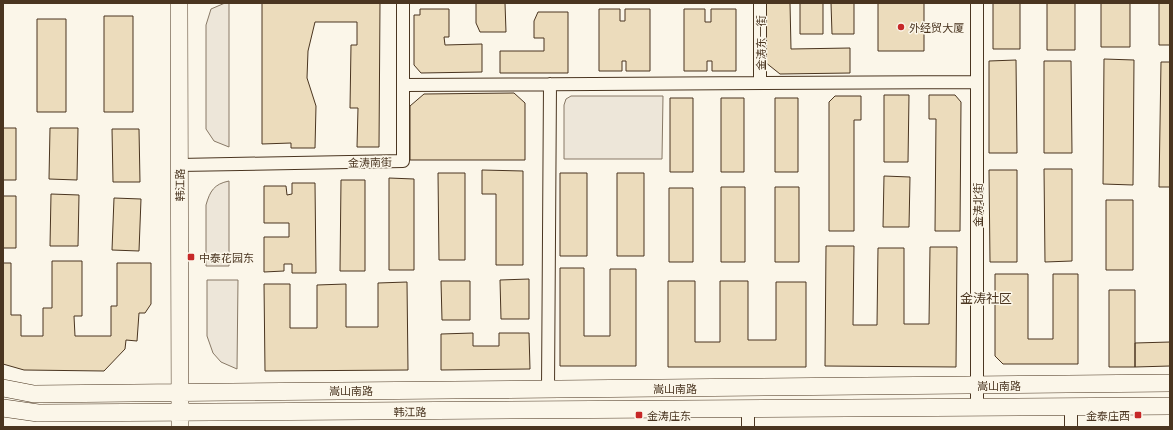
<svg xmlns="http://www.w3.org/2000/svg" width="1173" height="430" font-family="'Golos Text','Noto Sans SC',sans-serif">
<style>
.green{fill:#ede6d9;stroke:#887966}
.building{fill:#ecdcbc;stroke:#4a3520}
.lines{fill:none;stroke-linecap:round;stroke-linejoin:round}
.street-casing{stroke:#4a3520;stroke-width:14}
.secondary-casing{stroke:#4a3520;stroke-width:18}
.street{stroke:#fbf6e9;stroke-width:12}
.secondary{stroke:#fbf6e9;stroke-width:17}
.poi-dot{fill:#c62828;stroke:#fbf6e9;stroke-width:1.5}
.labels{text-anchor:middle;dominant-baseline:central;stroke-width:3;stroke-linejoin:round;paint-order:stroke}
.poi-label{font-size:11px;fill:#4a3520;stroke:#fbf6e9;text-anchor:start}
.street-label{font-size:11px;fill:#4a3520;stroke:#fbf6e9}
.quarter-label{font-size:13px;fill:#4a3520;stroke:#fbf6e9}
</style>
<rect width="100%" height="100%" fill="#fbf6e9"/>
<!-- green -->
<path class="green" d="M225,3h4v144l-15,-6 -8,-12v-104l5,-16z
M571,96h92l-1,63h-98v-54l2,-6z
M229,181v85h-23v-61c4,-14 8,-21 23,-24z
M207,280h31l-1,89 -16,-7 -8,-9 -6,-17z"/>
<!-- building -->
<path class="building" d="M262,3h118l-1,144h-22l1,-39h-8l1,-63h6v-23h-42l-7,29 -1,27 9,28 -1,42h-24v-5l-29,1z
M476,3h29l1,29h-26l-4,-9z
M764,3h26l1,46 59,-1v25l-70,1 -15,-12z
M800,3h23v31h-23z
M831,3h23v31h-22z
M878,3h46v48h-46z
M993,3h27v46h-27z
M1047,3h28v47h-28z
M1101,3h29v44h-29z
M1159,3h11v42h-11z
M420,9h29v28h-5l1,8 37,-1v28l-61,1 -7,-8v-50h6z
M599,9h21v12h5v-12h25v62h-24v-10h-4v10h-23z
M684,9h21v13h6v-13h25v62h-24v-10h-5v10h-23z
M538,12h30v61h-68v-22h44v-13h-10v-17z
M104,16h29v96h-29z
M37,19h29v93h-29z
M1104,59l30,1 -1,125 -30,-1z
M1016,60l1,93h-28v-92z
M1044,61h27l1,92h-28z
M1161,62h9v125h-11z
M514,93l11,10v57h-115v-54l14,-12z
M884,95h25l-1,67h-24z
M929,95h26l6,7 -1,129h-25l1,-112h-7z
M835,96h26v24h-7v111h-25v-129z
M670,98h23v74h-23z
M721,98h23v74h-23z
M775,98h23v74h-23z
M3,128h13v52h-13z
M50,128h28l-1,52 -28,-1z
M112,129h27l1,53h-27z
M1044,169h28v92l-27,1z
M482,170l41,1v94h-27v-71h-14z
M989,170h28v92h-27z
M438,173h27v87h-26z
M560,173h27v83h-27z
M617,173h27v83h-27z
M884,176l26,1 -1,50h-26z
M389,178l25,1v91h-25z
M341,180h24v91h-25z
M292,183h23l1,90h-24v-9h-8v7l-20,1v-35h25v-14h-25v-37h22l1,9 5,-1z
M721,187h24v75h-24z
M775,187h24v75h-24z
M669,188h24v74h-24z
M51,194l28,1 -1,51h-28z
M3,196h13v52h-13z
M114,198l27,1 -2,52 -27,-1z
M1106,200h27v70h-27z
M826,246h28l-1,79h24l1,-77h26v76h25l1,-77h27l-1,120 -131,-1z
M52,261h30v55h-8l1,20h36v-30h6v-43h34v41l-6,9h-6l-2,28 -11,-1 -1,9 -21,22 -80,-1 -21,-6v-101h8v52h10v21h22v-28h9z
M560,268h24v68h26v-67h26v97h-76z
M995,274h33v65h25v-65h25v90h-75l-8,-8z
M529,279v40h-28l-1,-39z
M441,281h29v39h-28z
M668,281h27v61h25v-61h28v59h28v-58h30v85h-138z
M407,282l1,88 -143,1 -1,-87h26v44h27v-43l29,-1v43h32v-44z
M1109,290h26v77h-26z
M473,333v13h26v-13h30l1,36 -89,1v-36z
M1170,342v24l-35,1v-24z"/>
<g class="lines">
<!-- street casing -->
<g class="street-casing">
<path id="street" d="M760,3v80
M977,3v405
M403,85l574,-3
M179,165l224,-4v-158
M548,389l2,-305
M1071,407v20
M748,409v18"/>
</g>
<!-- secondary casing -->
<g class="secondary-casing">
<path id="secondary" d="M179,3l1,424
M3,388l31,6 1136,-11
M3,408l35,5 1132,-7"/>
</g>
<!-- street -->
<use href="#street" class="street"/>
<!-- secondary -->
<use href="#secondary" class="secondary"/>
</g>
<!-- markers -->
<g class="poi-dot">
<circle cx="901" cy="27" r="4"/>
<rect x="187" y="253" width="8" height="8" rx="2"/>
<rect x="635" y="411" width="8" height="8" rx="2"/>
<rect x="1134" y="411" width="8" height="8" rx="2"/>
</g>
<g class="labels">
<!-- poi labels -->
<g class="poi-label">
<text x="909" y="27">外经贸大厦</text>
<text x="199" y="257">中泰花园东</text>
<text x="647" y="415">金涛庄东</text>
<text x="1130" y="415" text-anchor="end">金泰庄西</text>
</g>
<!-- street labels -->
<g class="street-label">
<text transform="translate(760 43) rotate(-90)">金涛东一街</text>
<text transform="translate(370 162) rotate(-1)">金涛南街</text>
<text transform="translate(179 185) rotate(-90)">韩江路</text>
<text transform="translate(977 205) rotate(-90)">金涛北街</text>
<text x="999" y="385">嵩山南路</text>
<text x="675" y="388">嵩山南路</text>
<text x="351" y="390">嵩山南路</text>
<text x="410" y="411">韩江路</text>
</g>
<!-- quarter labels -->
<g class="quarter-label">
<text x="986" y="298">金涛社区</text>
</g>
</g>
<!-- border -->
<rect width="1173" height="430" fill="none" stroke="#4a3520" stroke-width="8"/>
</svg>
